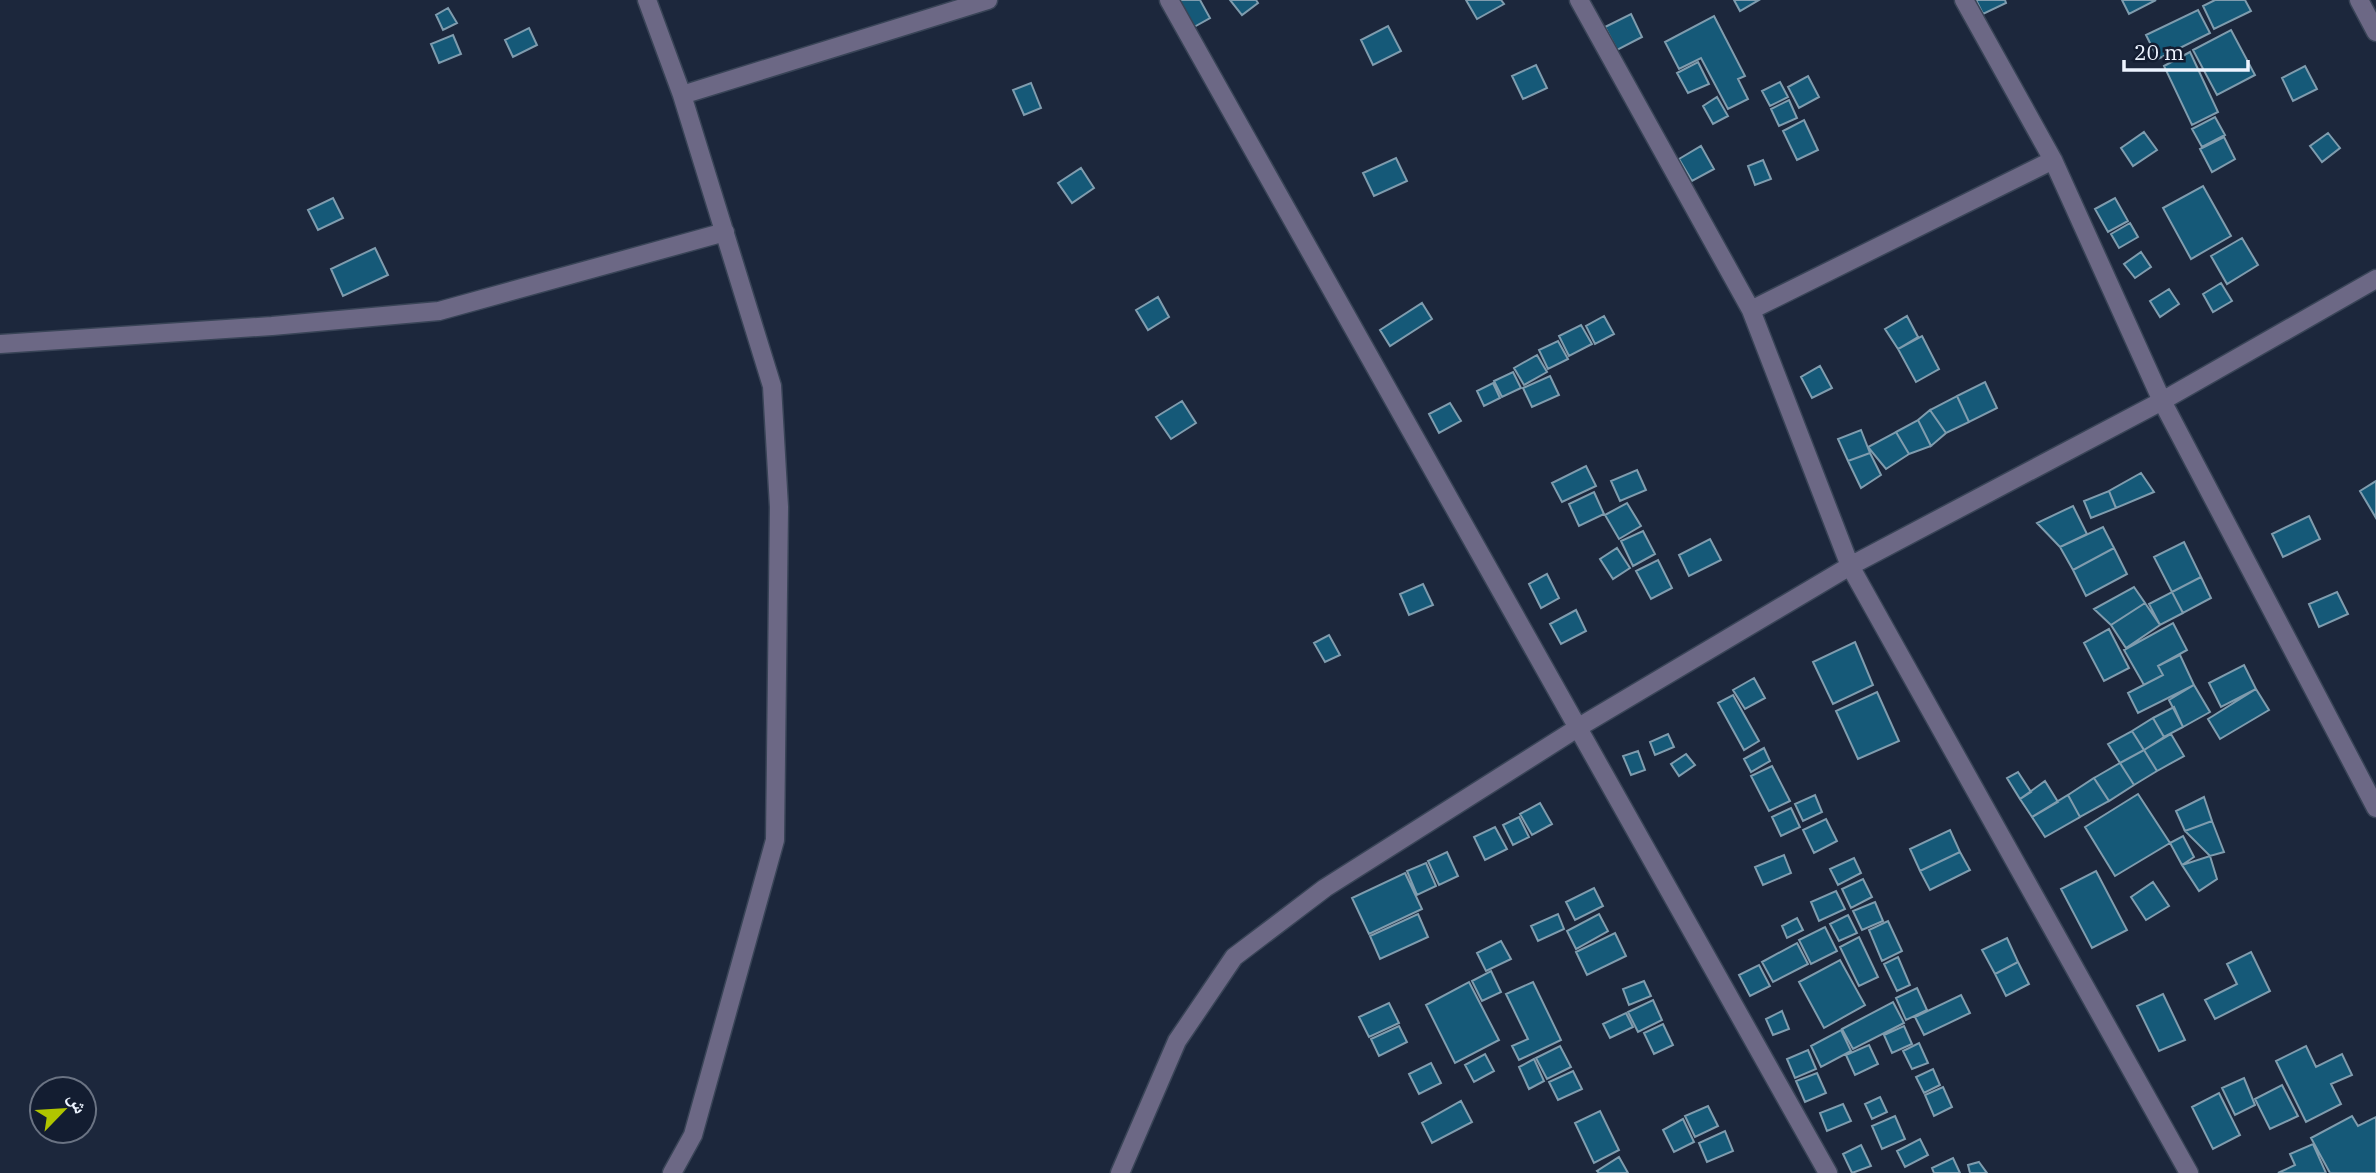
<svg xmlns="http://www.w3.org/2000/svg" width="2376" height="1173" font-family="'IBM Plex Serif','Noto Naskh Arabic',serif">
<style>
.building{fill:#155978;stroke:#7f9cae;stroke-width:2}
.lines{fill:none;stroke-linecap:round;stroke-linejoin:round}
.minor-casing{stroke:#394457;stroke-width:21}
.minor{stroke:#6c6885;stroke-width:18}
</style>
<rect width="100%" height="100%" fill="#1c273c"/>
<!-- building -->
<path class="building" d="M1179,0h21l10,18 -16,9z
M1230,0h26l2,3 -16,12z
M1466,0h35l3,4 -27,15z
M1734,0h25l-19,11z
M1976,0h29l1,3 -23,11z
M2122,0h34l-27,14z
M2215,0h30l6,11 -37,18 -11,-23z
M448,8l9,15 -14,7 -7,-15z
M2198,10l12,23 -52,26 -12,-24z
M1631,14l11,23 -25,13 -12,-23z
M1714,16l31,60 -7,3 10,20 -20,10 -27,-51 -22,11 -14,-27z
M1388,26l13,25 -28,14 -12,-25z
M529,28l8,17 -24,12 -8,-17z
M2231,30l24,45 -38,20 -24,-45z
M453,35l8,19 -22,9 -8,-19z
M2190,52l28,60 -26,13 -28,-59z
M1698,62l11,22 -21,9 -11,-20z
M1536,65l11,23 -24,11 -11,-23z
M2305,66l12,23 -24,12 -11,-23z
M1808,76l11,21 -20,11 -11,-21z
M1780,82l8,15 -18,9 -8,-15z
M1031,83l10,25 -17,7 -11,-25z
M1717,97l11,19 -15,8 -10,-18z
M1789,100l8,18 -18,8 -8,-17z
M2215,117l10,18 -23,12 -10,-18z
M1804,120l14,30 -21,10 -14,-29z
M2144,132l13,18 -24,16 -12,-18z
M2328,133l12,15 -18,14 -12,-16z
M2224,137l11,22 -23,13 -12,-23z
M1701,146l13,23 -22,12 -13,-22z
M1396,158l11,23 -33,15 -11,-23z
M1763,160l8,19 -16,6 -7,-19z
M1081,168l13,20 -22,15 -14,-20z
M2203,186l28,50 -40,23 -28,-51z
M333,198l10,20 -25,12 -10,-20z
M2115,198l13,23 -20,11 -13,-23z
M2130,223l8,14 -19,11 -8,-14z
M2242,238l16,27 -31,19 -16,-28z
M375,248l13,27 -45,21 -12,-27z
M2141,252l10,15 -16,11 -11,-14z
M2221,283l11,18 -19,11 -10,-18z
M2169,289l10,15 -19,13 -10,-16z
M1158,297l11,20 -21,13 -12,-20z
M1422,303l10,16 -42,27 -10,-16z
M1604,316l10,18 -19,10 -9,-18z
M1907,316l11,21 -20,12 -13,-20z
M1581,325l11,19 -23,12 -10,-20z
M1922,336l17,33 -23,13 -18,-33z
M1558,341l10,18 -20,10 -9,-19z
M1537,355l10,17 -23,13 -10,-17z
M1820,366l12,22 -20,10 -11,-21z
M1513,372l8,16 -19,9 -8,-16z
M1550,376l9,19 -27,12 -9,-19z
M1985,382l12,26 -28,14 -12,-26z
M1493,383l7,15 -16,8 -7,-15z
M1957,396l12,26 -23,11 -16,-23z
M1182,401l14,22 -25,16 -15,-22z
M1450,403l11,18 -22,12 -10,-19z
M1930,410l16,23 -15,13 -13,-26z
M1918,420l13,26 -22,8 -13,-22z
M1861,430l9,23 -22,8 -10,-22z
M1896,432l13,22 -23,15 -18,-22z
M1870,453l11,22 -20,13 -13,-27z
M1586,466l10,20 -34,16 -10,-19z
M1637,470l9,20 -26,11 -9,-20z
M2141,473l13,19 -38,16 -7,-17z
M2376,481v37l-16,-27z
M2109,491l7,17 -25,10 -7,-17z
M1594,492l10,22 -25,12 -10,-22z
M1627,503l14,23 -22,13 -14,-24z
M2073,506l14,28 -27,13 -23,-24z
M2309,516l11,23 -37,18 -11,-23z
M2103,527l11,21 -41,22 -13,-23z
M1643,531l12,23 -22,12 -12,-25z
M1710,539l11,21 -32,16 -10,-21z
M2184,542l17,35 -29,15 -18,-35z
M1617,548l13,20 -17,11 -13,-20z
M2114,548l13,26 -41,22 -13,-26z
M1658,560l14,28 -21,11 -15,-28z
M1547,574l12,24 -18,10 -12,-24z
M2201,577l10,21 -28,15 -11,-21z
M1423,584l10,21 -24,10 -9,-21z
M2134,587l11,16 -34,22 -17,-16z
M2172,592l11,21 -23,12 -11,-21z
M2337,592l11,22 -29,13 -10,-23z
M2145,603l15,22 -34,23 -15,-23z
M1576,610l10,21 -25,13 -11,-20z
M2173,623l14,27 -29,16 5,9 -19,10 -20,-35z
M2109,629l20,39 -25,13 -20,-38z
M1329,635l11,20 -15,7 -11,-19z
M1855,642l18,43 -40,19 -20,-42z
M2180,655l14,30 -56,28 -10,-20 35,-18 -5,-9z
M2244,665l12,24 -35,18 -12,-24z
M1754,678l11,20 -20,11 -12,-19z
M2194,685l16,27 -27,15 -14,-27z
M2256,689l13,21 -49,29 -12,-20z
M1877,692l22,49 -41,18 -22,-48z
M1733,695l26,46 -15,9 -26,-47z
M2174,707l9,20 -19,10 -11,-19z
M2153,718l11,19 -20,13 -12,-19z
M2132,731l12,19 -24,13 -12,-19z
M1668,734l6,13 -19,8 -5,-13z
M2171,734l13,22 -27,15 -13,-21z
M1764,748l6,13 -19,11 -7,-13z
M2144,750l13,21 -23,14 -14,-22z
M1638,751l7,19 -14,5 -8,-19z
M1686,754l9,11 -16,11 -8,-12z
M2120,763l14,22 -25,16 -15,-23z
M1772,766l18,35 -21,10 -18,-35z
M2018,772l13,20 -11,7 -13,-21z
M2094,778l15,23 -29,16 -12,-22z
M2045,781l13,21 -26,15 -12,-18z
M2138,794l32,49 -55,33 -30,-49z
M1815,795l7,17 -19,9 -8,-17z
M2068,795l12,22 -35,20 -13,-20z
M2204,797l8,24 -27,10 -9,-20z
M1540,803l12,21 -20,11 -12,-21z
M1791,808l9,19 -19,9 -9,-19z
M1519,817l10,20 -16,8 -10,-20z
M1826,819l11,22 -23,12 -11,-23z
M2212,821l12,31 -14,4 -25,-25z
M1495,827l12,22 -22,11 -11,-23z
M1950,830l10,22 -40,19 -10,-22z
M2183,836l11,21 -12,8 -12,-22z
M1447,852l11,24 -19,9 -11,-24z
M1960,852l10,18 -40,20 -10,-19z
M1784,855l7,18 -28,12 -8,-18z
M2210,856l7,23 -18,12 -17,-26z
M1854,858l7,15 -23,12 -8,-16z
M1426,863l10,23 -19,9 -10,-24z
M2096,871l31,59 -35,18 -31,-59z
M1405,873l17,36 -53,25 -17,-36z
M1863,879l9,18 -21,11 -9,-19z
M2153,882l16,24 -23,14 -15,-23z
M1594,888l9,18 -28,14 -9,-18z
M1836,891l9,18 -26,12 -8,-19z
M1875,902l8,19 -21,9 -9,-19z
M1418,914l10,23 -48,22 -10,-23z
M1558,914l6,15 -26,12 -7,-15z
M1599,914l9,17 -32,18 -9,-18z
M1848,915l9,18 -18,8 -9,-17z
M1797,918l6,12 -16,8 -5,-12z
M1888,921l14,30 -20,10 -13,-31z
M1825,927l12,24 -26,13 -12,-24z
M1615,933l11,23 -39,19 -11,-23z
M1859,937l19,40 -19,9 -19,-39z
M2007,938l11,24 -23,12 -13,-24z
M1501,941l10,18 -25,12 -9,-18z
M1797,943l11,21 -35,18 -11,-20z
M2251,952l19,39 -55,28 -10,-19 32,-16 -10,-20z
M1898,957l12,28 -13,6 -13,-27z
M1840,960l25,45 -41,23 -25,-46z
M2018,962l11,22 -23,12 -11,-22z
M1759,965l11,21 -20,10 -11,-21z
M1491,971l10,21 -19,9 -10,-20z
M1644,981l7,15 -22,9 -6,-16z
M1469,982l30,58 -44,23 -29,-58z
M1533,982l28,58 -42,20 -7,-14 16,-7 -22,-45z
M1917,988l10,22 -21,10 -10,-22z
M2163,994l22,46 -26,11 -22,-45z
M1961,995l9,18 -46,22 -9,-18z
M1653,1000l9,20 -24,12 -10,-20z
M1893,1002l11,21 -51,26 -11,-20z
M1389,1003l10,20 -30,14 -10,-20z
M1782,1011l7,18 -16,6 -7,-16z
M1626,1013l7,14 -23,11 -7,-14z
M1663,1024l10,21 -19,9 -10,-21z
M1399,1026l8,16 -28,14 -8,-17z
M1904,1026l8,18 -20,9 -8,-18z
M1841,1030l10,21 -30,16 -10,-21z
M1919,1043l9,20 -16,6 -9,-18z
M1869,1045l9,19 -23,11 -9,-20z
M1560,1046l11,21 -24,12 -11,-21z
M2306,1046l10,21 26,-13 10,21 -21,9 10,20 -35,18 -30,-61z
M1808,1050l8,19 -21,9 -8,-19z
M1485,1054l9,17 -20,11 -9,-17z
M1534,1059l10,22 -15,8 -10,-22z
M1431,1063l10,20 -22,11 -10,-20z
M1933,1069l7,16 -16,8 -8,-16z
M1573,1071l9,18 -24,11 -9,-18z
M1817,1073l9,20 -21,9 -9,-21z
M2244,1078l11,27 -20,10 -13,-27z
M2282,1085l16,31 -28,13 -15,-30z
M1943,1087l9,20 -18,9 -9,-21z
M2219,1093l21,42 -27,14 -21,-42z
M1880,1097l7,15 -15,7 -7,-15z
M1461,1101l11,21 -40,21 -10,-20z
M1843,1104l8,17 -24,10 -7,-18z
M1708,1106l10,20 -23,11 -10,-21z
M1600,1111l19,39 -25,13 -19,-40z
M1895,1116l10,23 -23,10 -10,-23z
M2352,1116l6,10 18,-9v56h-46l-19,-35z
M1683,1119l11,23 -20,10 -11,-22z
M1725,1131l8,20 -26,11 -8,-19z
M1920,1139l8,16 -23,12 -8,-16z
M2313,1144l13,29h-48l17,-8 -5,-11z
M1861,1145l10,21 -19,7 -9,-19z
M1619,1157l9,16h-29l-2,-2z
M1953,1158l7,15h-26l-2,-5z
M1979,1162l8,11h-17l-2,-8z"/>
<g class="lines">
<!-- minor casing -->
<g class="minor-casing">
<path id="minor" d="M647,0l35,95 306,-95
M1169,0l659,1173
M1579,0l172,310 99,256 339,607
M1964,0l89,160 109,241 214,407
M2359,0l17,32
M1751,310l302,-150
M0,344l272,-18 167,-15 286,-79
M672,1173l21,-38 82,-295 4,-333 -7,-121 -90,-291
M1120,1173l57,-132 57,-84 91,-69 254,-161 271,-161 312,-165 214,-122"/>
</g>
<!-- minor -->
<use href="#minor" class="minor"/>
</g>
<!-- north arrow -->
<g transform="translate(63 1110) rotate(65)"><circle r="33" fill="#131d31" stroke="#6a7383" stroke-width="2"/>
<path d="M0-5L12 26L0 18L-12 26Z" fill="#b0c500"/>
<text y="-10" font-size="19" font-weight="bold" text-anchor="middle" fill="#edf4ff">ش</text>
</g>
<!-- scale -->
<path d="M2124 60v10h124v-10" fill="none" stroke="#edf4ff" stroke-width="3.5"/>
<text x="2134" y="60" font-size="21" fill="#edf4ff" stroke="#131d31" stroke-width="5" paint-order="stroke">20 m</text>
</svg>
